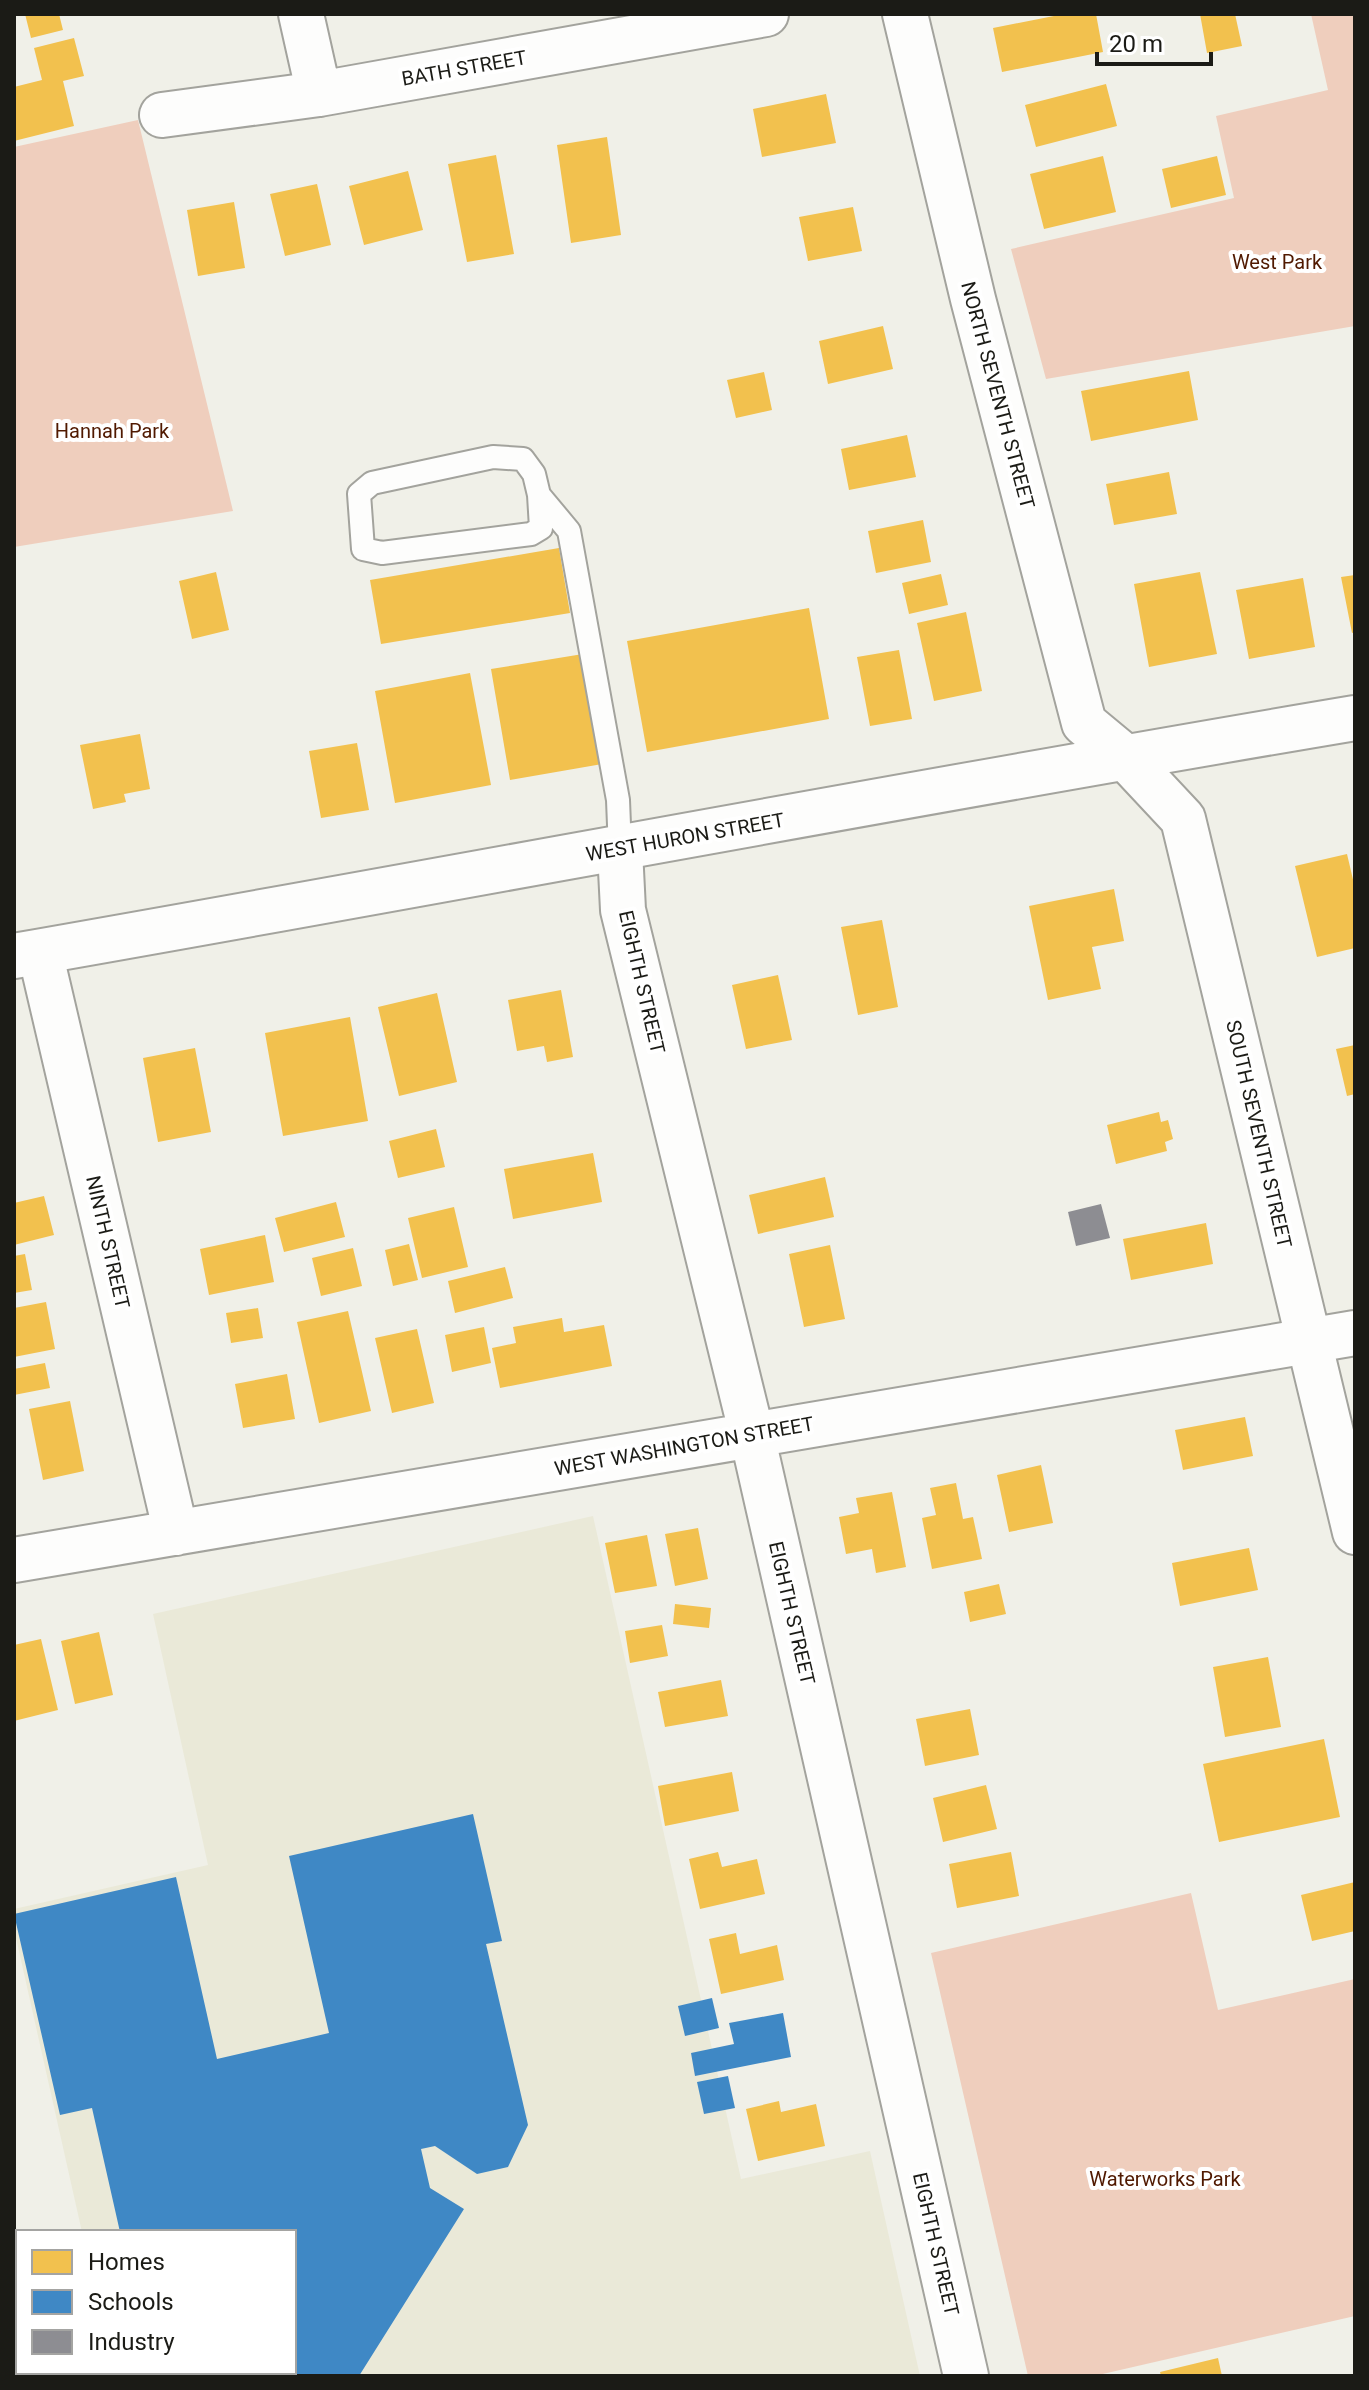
<svg xmlns="http://www.w3.org/2000/svg" width="1369" height="2390" font-family="Roboto,sans-serif">
<style>
.built{fill:#eae9d8}
.green{fill:#efcebd}
.homes{fill:#f2c14e}
.schools{fill:#3f88c5}
.industry{fill:#8d8d92}
.lines{fill:none;stroke-linecap:round;stroke-linejoin:round}
.service-casing{stroke:#a3a39d;stroke-width:26}
.minor-casing{stroke:#a3a39d;stroke-width:48}
.tertiary-casing{stroke:#a3a39d;stroke-width:48}
.primary-casing{stroke:#a3a39d;stroke-width:48}
.service{stroke:#fdfdfc;stroke-width:22}
.minor{stroke:#fdfdfc;stroke-width:44}
.tertiary{stroke:#fdfdfc;stroke-width:44}
.primary{stroke:#fdfdfc;stroke-width:44}
.labels{text-anchor:middle;dominant-baseline:central;stroke-width:8;stroke-linejoin:round;paint-order:stroke}
.street-label{font-size:20px;fill:#1b1b16;stroke:#fff}
.park-label{font-size:20px;fill:#501900;stroke:#fff}
</style>
<rect width="100%" height="100%" fill="#f0f0e8"/>
<!-- built -->
<path class="built" d="M593,1516l148,663 129,-28 50,225h-806l-1,-4h181v-140h-212l-68,-303v-20l194,-44 -55,-251z"/>
<!-- green -->
<path class="green" d="M1311,14h44v312l-309,53 -35,-130 223,-51 -18,-82 112,-26z
M138,120l95,391 -219,36v-400z
M1191,1893l27,117 137,-31v337l-261,60h-66l-97,-423z"/>
<!-- homes -->
<path class="homes" d="M25,14h34l4,16 -32,8z
M1064,14h32l7,38 -101,20 -9,-44z
M1200,14h35l7,32 -35,7z
M74,38l10,38 -21,5 11,45 -60,15v-54l28,-7 -8,-32z
M1106,84l11,42 -81,21 -11,-42z
M826,94l10,49 -74,14 -9,-48z
M607,137l14,98 -50,8 -14,-98z
M496,155l18,99 -47,8 -19,-98z
M1103,156l13,56 -72,17 -14,-55z
M1217,156l9,39 -55,13 -9,-39z
M408,171l15,59 -59,15 -15,-59z
M317,184l14,61 -46,11 -15,-62z
M234,202l11,66 -47,8 -11,-66z
M853,207l9,44 -54,10 -9,-44z
M883,326l10,43 -65,15 -9,-43z
M1189,371l9,49 -107,21 -10,-50z
M764,372l8,38 -36,8 -9,-38z
M907,435l9,42 -67,13 -8,-41z
M1169,472l8,42 -63,11 -8,-41z
M923,520l8,42 -55,11 -8,-42z
M559,548l11,65 -189,31 -11,-64z
M216,572l13,58 -37,9 -13,-58z
M1200,572l17,82 -68,13 -15,-83z
M941,574l7,31 -39,9 -7,-31z
M1355,575v57l-3,1 -11,-56z
M1303,578l12,69 -66,12 -13,-69z
M809,608l20,111 -182,33 -20,-111z
M966,612l16,79 -48,10 -17,-78z
M899,650l13,69 -42,7 -13,-69z
M589,653l19,110 -98,17 -19,-111z
M470,673l21,112 -96,18 -20,-112z
M140,734l10,55 -26,5 2,8 -33,7 -13,-64z
M357,743l12,67 -48,8 -12,-67z
M1347,854l8,34v60l-38,9 -22,-91z
M1114,889l10,52 -32,6 9,42 -53,11 -19,-94z
M882,920l16,87 -40,8 -17,-88z
M778,975l14,65 -46,9 -14,-64z
M561,990l12,67 -26,5 -3,-16 -27,5 -9,-51z
M437,993l20,89 -58,14 -21,-89z
M350,1017l18,104 -85,15 -18,-103z
M1355,1045v49l-8,2 -11,-47z
M195,1048l16,84 -53,10 -15,-84z
M1159,1112l2,10 7,-2 5,19 -8,3 2,9 -51,13 -9,-39z
M436,1129l9,38 -47,11 -9,-37z
M593,1153l9,49 -89,17 -9,-50z
M825,1177l9,40 -76,17 -9,-39z
M44,1196l10,39 -40,10v-42z
M336,1202l9,35 -61,15 -9,-34z
M454,1207l14,60 -46,11 -14,-60z
M1206,1223l7,41 -82,16 -8,-41z
M265,1235l9,47 -65,13 -9,-46z
M409,1244l9,36 -25,6 -8,-36z
M830,1245l15,74 -41,8 -15,-73z
M353,1248l9,38 -41,10 -9,-38z
M25,1254l7,36 -18,3v-37z
M505,1267l8,31 -58,15 -7,-32z
M46,1302l9,47 -41,8v-49z
M258,1308l5,30 -32,5 -5,-30z
M348,1311l23,100 -52,12 -22,-101z
M562,1318l2,14 40,-7 8,41 -112,22 -8,-40 24,-5 -3,-16z
M484,1327l7,36 -39,9 -7,-37z
M417,1329l17,74 -42,10 -17,-75z
M45,1363l5,25 -36,7v-26z
M287,1374l8,45 -52,9 -8,-44z
M70,1401l14,70 -41,9 -14,-71z
M1245,1417l8,39 -70,14 -8,-40z
M1041,1465l12,58 -44,9 -12,-57z
M956,1483l7,36 10,-2 9,42 -50,10 -10,-51 14,-3 -6,-27z
M892,1492l14,75 -30,6 -4,-24 -26,5 -7,-37 20,-4 -3,-15z
M698,1528l10,51 -33,7 -10,-52z
M647,1535l10,51 -42,7 -10,-50z
M1249,1548l9,42 -78,16 -8,-43z
M999,1584l7,30 -36,8 -6,-30z
M675,1604l36,4 -2,20 -36,-4z
M662,1625l6,31 -38,7 -5,-32z
M99,1632l14,63 -38,9 -14,-63z
M41,1639l17,71 -44,11v-76z
M1268,1657l13,70 -56,10 -12,-70z
M721,1680l7,36 -63,11 -7,-35z
M970,1709l9,46 -54,11 -9,-47z
M1324,1739l16,78 -121,25 -16,-78z
M732,1772l7,39 -74,15 -7,-40z
M986,1785l11,44 -54,13 -10,-44z
M718,1852l4,15 35,-8 8,35 -65,15 -11,-50z
M1011,1852l8,44 -62,12 -8,-44z
M1355,1882v49l-43,10 -11,-46z
M736,1933l4,21 37,-9 7,35 -63,14 -12,-55z
M779,2101l2,11 35,-8 9,42 -67,15 -12,-52z
M1218,2358l4,18h-61l-1,-4z"/>
<!-- schools -->
<path class="schools" d="M473,1814l29,127 -16,3 42,181 -20,42 -31,7 -42,-28 -14,3 9,39 34,21 -105,167h-206l-1,-4h142v-140h-174l-28,-124 -32,7 -46,-201 162,-37 41,182 112,-26 -40,-177z
M712,1998l7,30 -34,8 -7,-30z
M783,2013l8,44 -96,19 -4,-23 43,-9 -5,-21z
M728,2076l7,32 -31,6 -7,-32z"/>
<!-- industry -->
<path class="industry" d="M1101,1204l9,34 -34,8 -8,-34z"/>
<g class="lines">
<!-- service casing -->
<g class="service-casing">
<path id="service" d="M539,495l2,33 -10,6 -149,19 -19,-4 -4,-55 13,-11 121,-26 30,2 11,15 5,21 30,36 49,269 2,50"/>
</g>
<!-- minor casing -->
<g class="minor-casing">
<path id="minor" d="M301,14l18,80
M162,115l157,-21 447,-80
M620,850l3,60 129,525 214,941
M40,952l136,581
M14,1560l1341,-227"/>
</g>
<!-- tertiary casing -->
<g class="tertiary-casing">
<path id="tertiary" d="M905,14l68,285 111,424 41,34 58,62 172,713"/>
</g>
<!-- primary casing -->
<g class="primary-casing">
<path id="primary" d="M14,956c447,-78 893,-163 1341,-238"/>
</g>
<!-- service -->
<use href="#service" class="service"/>
<!-- minor -->
<use href="#minor" class="minor"/>
<!-- tertiary -->
<use href="#tertiary" class="tertiary"/>
<!-- primary -->
<use href="#primary" class="primary"/>
</g>
<g class="labels">
<!-- street labels -->
<g class="street-label">
<text transform="translate(464 68) rotate(-10)">BATH STREET</text>
<text transform="translate(998 395) rotate(75)">NORTH SEVENTH STREET</text>
<text transform="translate(685 837) rotate(-10)">WEST HURON STREET</text>
<text transform="translate(642 982) rotate(77)">EIGHTH STREET</text>
<text transform="translate(1259 1134) rotate(77)">SOUTH SEVENTH STREET</text>
<text transform="translate(108 1242) rotate(77)">NINTH STREET</text>
<text transform="translate(684 1446) rotate(-10)">WEST WASHINGTON STREET</text>
<text transform="translate(792 1613) rotate(77)">EIGHTH STREET</text>
<text transform="translate(936 2244) rotate(77)">EIGHTH STREET</text>
</g>
<!-- park labels -->
<g class="park-label">
<text x="1277" y="262">West Park</text>
<text x="112" y="431">Hannah Park</text>
<text x="1165" y="2179">Waterworks Park</text>
</g>
</g>
<!-- border -->
<rect width="1369" height="2390" fill="none" stroke="#1b1b16" stroke-width="32"/>
<!-- legend -->
<rect x="16" y="2230" width="280" height="144" fill="#ffffff" stroke="#a4a4a2" stroke-width="2"/>
<rect x="32" y="2250" width="40" height="24" fill="#f2c14e" stroke="#a4a4a2" stroke-width="2"/>
<text x="88" y="2270" font-size="24" fill="#1b1b16">Homes</text>
<rect x="32" y="2290" width="40" height="24" fill="#3f88c5" stroke="#a4a4a2" stroke-width="2"/>
<text x="88" y="2310" font-size="24" fill="#1b1b16">Schools</text>
<rect x="32" y="2330" width="40" height="24" fill="#8d8d92" stroke="#a4a4a2" stroke-width="2"/>
<text x="88" y="2350" font-size="24" fill="#1b1b16">Industry</text>
<!-- scale -->
<path d="M1097 52v12h114v-12" fill="none" stroke="#1b1b16" stroke-width="4"/>
<text x="1109" y="52" font-size="24" fill="#1b1b16" stroke="#ffffff" stroke-width="6" paint-order="stroke">20 m</text>
</svg>
